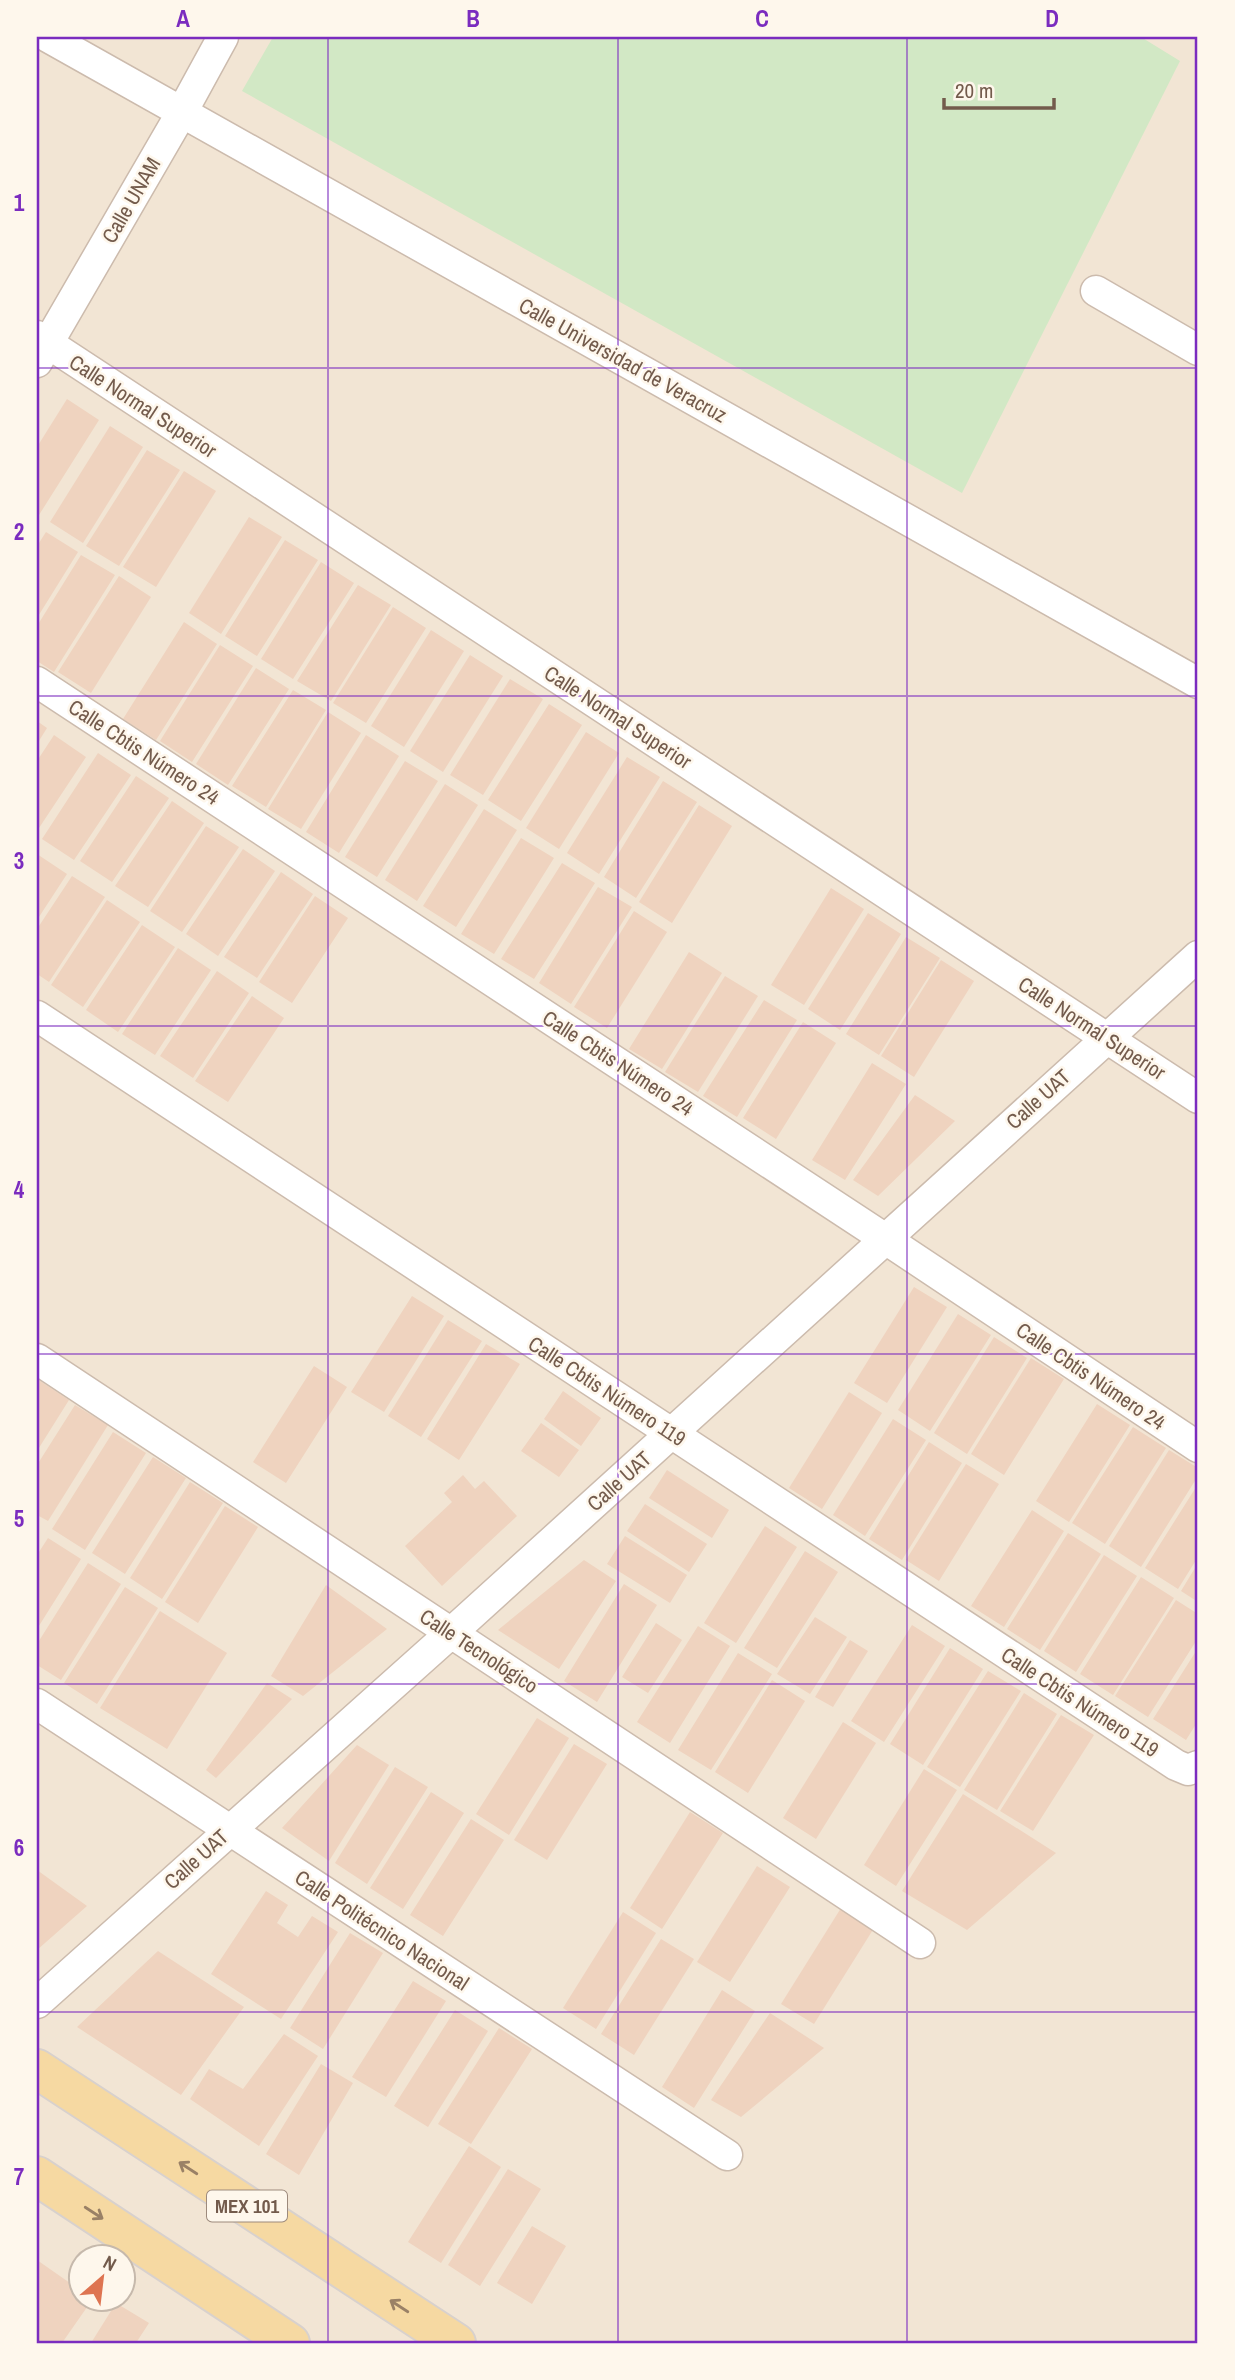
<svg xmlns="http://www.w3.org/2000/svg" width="1235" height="2380" font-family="'Archivo Narrow',sans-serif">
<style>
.residential{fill:#f2e5d4;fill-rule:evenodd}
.green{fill:#d2e8c5}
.building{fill:#efd3bf}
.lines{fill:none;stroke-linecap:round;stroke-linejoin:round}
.minor-casing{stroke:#ccbbad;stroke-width:33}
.primary-casing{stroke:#d8d1cd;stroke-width:42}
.minor{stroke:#fff;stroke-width:30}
.primary{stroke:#f6d9a2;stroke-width:38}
.oneway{stroke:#9a8166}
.grid{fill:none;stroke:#7b2cbf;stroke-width:2;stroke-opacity:0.55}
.labels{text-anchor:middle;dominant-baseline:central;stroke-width:5;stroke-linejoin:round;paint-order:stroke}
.shield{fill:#fef7ec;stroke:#9d8a7c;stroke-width:2}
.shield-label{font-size:19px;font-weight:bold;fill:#735b4c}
.street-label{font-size:21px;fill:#735b4c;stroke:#fef7ec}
.neatline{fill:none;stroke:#7b2cbf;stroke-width:2.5}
.grid-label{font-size:23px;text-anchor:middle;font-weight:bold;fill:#7b2cbf}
</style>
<rect width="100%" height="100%" fill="#fbf3e6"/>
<!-- residential -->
<path class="residential" d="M37,37h1161v2306h-1161zM80,2258h42v42h-42z"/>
<!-- green -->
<path class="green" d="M273,37h868l39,24 -218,432 -720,-402z"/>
<!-- building -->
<path class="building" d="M67,399l32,21 -60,95 -2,-1v-67z
M110,426l33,21 -60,96 -33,-21z
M147,450l33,20 -61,96 -33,-20z
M184,471l32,20 -60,96 -33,-20z
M249,517l33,20 -61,97 -32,-21z
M46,532l32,20 -41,66v-72z
M285,540l33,20 -61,96 -32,-20z
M81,555l34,20 -61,97 -17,-11v-35z
M321,562l33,21 -61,96 -32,-20z
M119,576l32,21 -60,96 -33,-21z
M358,585l33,20 -60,96 -34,-20z
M393,607l33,21 -60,95 -33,-20z
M184,622l33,22 -61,96 -33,-21z
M431,630l33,21 -60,96 -33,-21z
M220,645l33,21 -61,96 -32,-21z
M470,655l33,21 -60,96 -33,-21z
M256,668l33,21 -61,96 -32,-21z
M510,679l33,20 -60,96 -33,-20z
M293,690l33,20 -60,97 -34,-21z
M549,704l33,21 -61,96 -33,-21z
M328,712l33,21 -60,96 -33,-20z
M37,721l10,7 -10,16z
M586,732l33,21 -60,96 -33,-21z
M54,735l32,22 -49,74v-70z
M366,735l33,21 -60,97 -33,-21z
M98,753l33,22 -57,85 -32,-21z
M627,757l33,20 -61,97 -32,-21z
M405,761l33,20 -61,96 -32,-20z
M136,776l33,22 -57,84 -32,-21z
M663,781l34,21 -61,96 -32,-21z
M445,784l33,21 -61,96 -32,-21z
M172,801l32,22 -56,84 -33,-21z
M699,805l33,21 -60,97 -33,-21z
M484,809l33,21 -61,97 -33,-21z
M206,826l33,21 -57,85 -32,-21z
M521,838l33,20 -60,96 -33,-20z
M243,849l32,22 -57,85 -32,-22z
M37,854l30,20 -30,46z
M562,863l33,20 -61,96 -33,-20z
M281,872l32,22 -56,84 -33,-21z
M72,876l33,21 -56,85 -12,-8v-45z
M598,887l34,20 -61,97 -32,-21z
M831,888l33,21 -60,96 -33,-20z
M315,896l33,22 -56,85 -33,-21z
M107,900l33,22 -57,85 -32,-22z
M634,911l33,21 -60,96 -33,-21z
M868,913l33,21 -61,96 -32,-21z
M142,925l33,22 -57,85 -32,-22z
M906,937l34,21 -61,97 -33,-21z
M178,948l33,22 -56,85 -33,-21z
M689,952l33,21 -60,96 -33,-20z
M941,960l33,21 -60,96 -33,-21z
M217,971l32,22 -56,85 -33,-22z
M725,976l33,20 -60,96 -33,-20z
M252,996l32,22 -56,84 -33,-21z
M764,1000l33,20 -60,97 -34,-21z
M803,1022l33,21 -60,96 -33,-21z
M872,1063l34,21 -61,96 -33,-20z
M915,1095l40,26 -77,75 -25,-16z
M914,1287l33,20 -60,96 -33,-20z
M412,1296l32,20 -60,96 -33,-20z
M958,1314l33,21 -61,96 -32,-21z
M448,1320l34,21 -61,96 -33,-21z
M994,1337l33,21 -60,96 -33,-21z
M486,1344l34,20 -61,96 -32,-21z
M1031,1358l33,21 -60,96 -33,-21z
M314,1366l33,21 -61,96 -33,-21z
M37,1379l32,21 -32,51z
M563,1391l38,27 -20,28 -37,-27z
M849,1392l33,21 -60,96 -33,-21z
M1097,1404l33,21 -61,97 -33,-21z
M75,1405l33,20 -60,96 -11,-6v-50z
M893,1419l33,21 -61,96 -32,-21z
M541,1423l38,27 -20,27 -38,-26z
M1133,1427l33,21 -61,96 -33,-21z
M113,1432l33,21 -61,97 -33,-21z
M929,1442l33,21 -60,97 -33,-21z
M1169,1450l29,18v8l-57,91 -32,-21z
M153,1457l33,21 -61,96 -33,-21z
M966,1464l33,20 -60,97 -33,-21z
M667,1470l62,40 -17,28 -63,-40z
M463,1475l12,14 9,-8 33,35 -75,70 -37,-40 47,-44 -8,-9z
M190,1482l33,21 -61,96 -32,-21z
M1198,1484v73l-20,32 -33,-21z
M645,1504l62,40 -18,28 -62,-41z
M225,1506l33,21 -60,96 -33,-21z
M1032,1510l32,21 -60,96 -33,-21z
M765,1526l32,21 -61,96 -32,-20z
M1068,1533l33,21 -61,96 -33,-21z
M625,1536l62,39 -17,28 -63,-39z
M48,1538l33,21 -44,70v-74z
M805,1551l33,21 -61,96 -33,-20z
M1104,1555l33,21 -61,96 -32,-21z
M584,1560l32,21 -57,88 -61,-39z
M88,1563l33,21 -60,96 -24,-15v-21z
M1198,1563v39l-17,-11z
M1141,1577l33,21 -61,97 -33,-21z
M624,1584l33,21 -60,97 -33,-21z
M326,1585l61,44 -84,67 -32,-20z
M125,1587l33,21 -61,96 -33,-21z
M1176,1600l22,14v24l-50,79 -33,-21z
M160,1611l67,42 -60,96 -67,-41z
M815,1617l32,20 -37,57 -33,-20z
M656,1623l26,17 -34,53 -26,-16z
M912,1625l33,21 -61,96 -33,-21z
M698,1626l32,20 -60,97 -33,-21z
M850,1640l18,11 -35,56 -18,-10z
M950,1648l33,21 -60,96 -33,-21z
M1198,1648v73l-12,19 -33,-21z
M738,1653l34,21 -61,96 -33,-20z
M988,1671l33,20 -61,96 -33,-20z
M772,1680l33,21 -57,92 -33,-21z
M267,1683l25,16 -76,79 -10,-8z
M1024,1693l33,21 -60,96 -33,-20z
M1061,1715l33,20 -61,96 -33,-20z
M537,1718l32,20 -60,97 -33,-21z
M843,1722l33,21 -60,96 -33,-21z
M574,1744l33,20 -60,96 -33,-20z
M357,1745l32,20 -60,96 -47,-33z
M395,1767l33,20 -61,97 -32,-21z
M924,1769l33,21 -61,96 -32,-21z
M431,1792l33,21 -61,96 -33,-21z
M963,1794l93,59 -89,77 -65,-39z
M690,1812l33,21 -61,96 -32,-21z
M471,1819l33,21 -61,96 -33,-21z
M757,1866l33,21 -60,95 -33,-20z
M37,1870l50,36 -50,44z
M266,1891l22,14 -11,18 21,14 14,-21 26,16 -57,87 -70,-45z
M841,1908l33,20 -60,96 -33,-20z
M623,1912l33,21 -60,96 -33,-21z
M350,1933l33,20 -60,96 -33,-21z
M661,1939l33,20 -60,96 -33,-21z
M158,1951l86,56 -63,88 -104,-68z
M413,1981l33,20 -60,96 -34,-20z
M722,1990l33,21 -61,97 -32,-21z
M455,2010l33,21 -60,96 -34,-21z
M770,2013l54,35 -83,69 -30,-17z
M499,2028l33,21 -61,95 -33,-20z
M284,2034l34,22 -59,90 -69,-47 19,-30 34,20z
M321,2064l32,19 -54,92 -33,-21z
M469,2146l32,21 -60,96 -33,-21z
M508,2169l33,20 -61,97 -32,-21z
M532,2226l34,20 -34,58 -35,-21z
M37,2260l43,30v10h12l-30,43h-25z
M116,2303l33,20 -13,20h-45z"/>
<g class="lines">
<!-- minor casing -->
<g class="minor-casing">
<path id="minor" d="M48,37l1150,646
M1096,291l102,59
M37,336l1161,762
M37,362l145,-250 41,-75
M37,682l847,556 314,209
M37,1016l1139,749 12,5 10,-4
M37,1359l883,584
M37,1704l690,451
M37,2003l414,-370 747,-677"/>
</g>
<!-- primary casing -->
<g class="primary-casing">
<path id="primary" d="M37,2069l419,274
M37,2176l253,167"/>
</g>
<!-- minor -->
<use href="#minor" class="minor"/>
<!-- primary -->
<use href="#primary" class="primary"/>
</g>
<!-- one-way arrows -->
<defs><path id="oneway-shaft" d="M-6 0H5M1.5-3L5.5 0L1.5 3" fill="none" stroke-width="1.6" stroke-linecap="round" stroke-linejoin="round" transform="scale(1.75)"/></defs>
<g class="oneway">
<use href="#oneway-shaft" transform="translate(188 2168) rotate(-147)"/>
<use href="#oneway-shaft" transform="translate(94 2213) rotate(33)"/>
<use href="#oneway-shaft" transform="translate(399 2306) rotate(-147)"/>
</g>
<!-- grid -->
<path class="grid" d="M328,37v2306M618,37v2306M907,37v2306M37,368h1161M37,696h1161M37,1026h1161M37,1354h1161M37,1684h1161M37,2012h1161"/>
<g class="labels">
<!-- shield labels -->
<rect class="shield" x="207" y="2190.5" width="80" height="31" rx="5"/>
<g class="shield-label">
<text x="247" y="2206">MEX 101</text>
</g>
<!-- street labels -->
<g class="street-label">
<text transform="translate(131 200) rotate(-60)">Calle UNAM</text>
<text transform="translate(623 360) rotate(29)">Calle Universidad de Veracruz</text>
<text transform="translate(143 406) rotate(33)">Calle Normal Superior</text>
<text transform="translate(618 717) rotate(33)">Calle Normal Superior</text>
<text transform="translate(144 752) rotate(33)">Calle Cbtis Número 24</text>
<text transform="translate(1092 1028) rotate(33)">Calle Normal Superior</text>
<text transform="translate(618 1063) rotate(33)">Calle Cbtis Número 24</text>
<text transform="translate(1038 1099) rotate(-42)">Calle UAT</text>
<text transform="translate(1091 1376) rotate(34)">Calle Cbtis Número 24</text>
<text transform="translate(607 1391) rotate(33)">Calle Cbtis Número 119</text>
<text transform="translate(619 1481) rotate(-42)">Calle UAT</text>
<text transform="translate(479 1651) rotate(33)">Calle Tecnológico</text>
<text transform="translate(1080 1702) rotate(33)">Calle Cbtis Número 119</text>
<text transform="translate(196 1859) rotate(-42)">Calle UAT</text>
<text transform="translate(382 1930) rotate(33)">Calle Politécnico Nacional</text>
</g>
</g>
<!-- border -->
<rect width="1235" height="2380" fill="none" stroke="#fef7ec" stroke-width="77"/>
<!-- north arrow -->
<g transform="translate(102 2278) rotate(28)"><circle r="33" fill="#fef7ec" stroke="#c6b9ac" stroke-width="2"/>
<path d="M0-5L12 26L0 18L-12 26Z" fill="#de7451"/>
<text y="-10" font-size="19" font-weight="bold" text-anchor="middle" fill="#735b4c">N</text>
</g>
<!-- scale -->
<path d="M944 98v10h110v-10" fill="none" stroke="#735b4c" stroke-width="3.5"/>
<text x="955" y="98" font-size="21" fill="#735b4c" stroke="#fef7ec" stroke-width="5" paint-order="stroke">20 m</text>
<rect x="38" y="38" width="1158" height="2304" class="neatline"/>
<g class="grid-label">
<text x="183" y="27">A</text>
<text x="473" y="27">B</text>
<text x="762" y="27">C</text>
<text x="1052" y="27">D</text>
<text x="19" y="211">1</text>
<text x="19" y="540">2</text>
<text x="19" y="869">3</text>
<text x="19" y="1198">4</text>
<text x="19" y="1527">5</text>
<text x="19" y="1856">6</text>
<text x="19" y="2185">7</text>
</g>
</svg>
